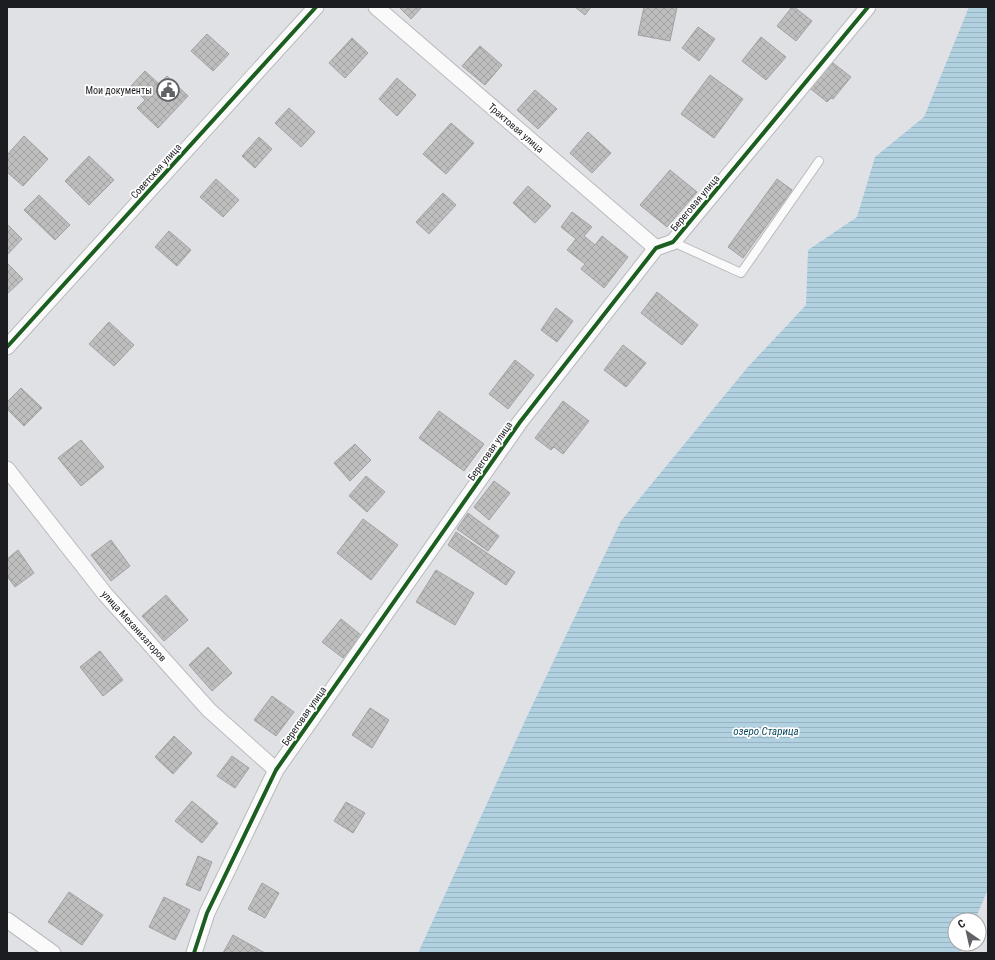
<svg xmlns="http://www.w3.org/2000/svg" width="995" height="960" font-family="'Roboto Condensed',sans-serif">
<style>
.water{fill:url(#water-rules)}
.building{fill:url(#building-cross-hatch);stroke:#a1a1a2}
.lines{fill:none;stroke-linecap:round;stroke-linejoin:round}
.service-casing{stroke:#bababe;stroke-width:10}
.minor-casing{stroke:#bababe;stroke-width:17}
.service{stroke:#fafafb;stroke-width:8}
.minor{stroke:#fafafb;stroke-width:15}
.cycleway-casing{stroke:#fff;stroke-width:6}
.cycleway{stroke:#1b5e20;stroke-width:4}
.labels{text-anchor:middle;dominant-baseline:central;stroke-width:3.5;stroke-linejoin:round;paint-order:stroke}
.poi-label{font-size:10px;fill:#1c1d20;stroke:#fff;text-anchor:end}
.street-label{font-size:10px;fill:#1c1d20;stroke:#fff}
.water-label{font-size:11px;font-style:italic;fill:#0f4c62;stroke:#fff}
</style>
<defs>
<pattern id="water-rules" width="6" height="5" patternUnits="userSpaceOnUse"><rect width="6" height="5" fill="#b1d1e1"/><path d="M0 2.5h6" fill="none" stroke="#98b3c1"/></pattern>
<pattern id="building-cross-hatch" width="8" height="8" patternUnits="userSpaceOnUse"><rect width="8" height="8" fill="#bebebe"/><path d="M0 0l8 8M0 8l8-8" fill="none" stroke="#a3a3a3"/></pattern>
</defs>
<rect width="100%" height="100%" fill="#e0e1e5"/>
<!-- water -->
<path class="water" d="M969,7h19v882l-13,31h-20v24h9l-4,9h-542l113,-245 90,-187 126,-153 59,-63 2,-55 49,-33 18,-60 49,-40z"/>
<!-- building -->
<path class="building" d="M399,7h23l-11,12z
M575,7h16l-6,8z
M644,7h33l-7,34 -32,-6z
M792,7h2l18,14 -16,20 -19,-15z
M698,27l17,12 -16,22 -17,-13z
M207,34l22,20 -16,17 -22,-20z
M761,37l25,20 -20,23 -24,-19z
M352,38l16,15 -23,25 -16,-15z
M480,46l22,19 -17,20 -23,-19z
M828,59l23,18 -18,22 -2,-1 -4,4 -21,-17z
M145,71l14,13 8,-8 21,20 -30,32 -21,-20 8,-8 -14,-14z
M710,75l33,24 -29,39 -33,-24z
M397,78l19,17 -19,21 -18,-17z
M535,90l22,19 -19,20 -21,-19z
M289,108l26,24 -14,15 -26,-24z
M451,123l23,20 -28,31 -23,-20z
M588,132l23,21 -19,20 -22,-20z
M24,136l24,23 -25,27 -16,-14v-17z
M259,137l13,12 -17,19 -13,-12z
M89,156l25,24 -25,25 -24,-24z
M670,170l27,22 -30,35 -27,-22z
M216,179l23,21 -16,17 -23,-20z
M777,179l15,11 -49,68 -15,-11z
M528,186l23,20 -16,17 -22,-20z
M443,193l13,12 -27,29 -13,-12z
M39,195l31,30 -15,15 -31,-30z
M572,212l20,15 -8,9 11,9 7,-9 26,21 -24,31 -23,-19 4,-5 -18,-14 9,-11 -15,-12z
M7,224l15,15 -15,16z
M169,231l22,19 -14,16 -22,-19z
M7,263l16,16 -16,15z
M657,292l41,33 -16,20 -41,-32z
M556,308l17,13 -16,21 -16,-12z
M109,322l25,23 -20,21 -25,-22z
M623,345l23,18 -20,24 -22,-17z
M515,360l19,15 -26,34 -19,-15z
M21,388l21,20 -18,18 -17,-17v-7z
M563,401l26,20 -26,33 -9,-7 -3,3 -16,-12z
M439,411l45,33 -20,27 -45,-33z
M81,440l23,27 -23,19 -23,-28z
M355,444l16,16 -21,21 -16,-18z
M366,476l19,16 -18,20 -18,-16z
M494,481l16,12 -21,27 -15,-13z
M468,513l31,23 -11,15 -31,-22z
M363,519l35,26 -27,35 -34,-27z
M456,532l59,40 -9,13 -58,-40z
M111,540l19,26 -19,15 -20,-26z
M18,550l16,23 -19,14 -8,-11v-17z
M436,570l38,23 -19,32 -39,-23z
M166,595l22,25 -24,21 -22,-25z
M341,619l20,16 -18,23 -21,-16z
M208,647l24,26 -20,18 -23,-26z
M100,651l23,29 -20,16 -23,-29z
M272,696l22,16 -18,24 -22,-16z
M370,708l19,12 -17,28 -20,-13z
M174,736l18,17 -19,21 -18,-17z
M232,756l17,12 -14,20 -18,-12z
M192,801l26,22 -16,20 -27,-22z
M346,802l19,11 -12,20 -19,-12z
M198,856l14,6 -12,29 -14,-6z
M262,883l17,10 -14,25 -17,-9z
M69,892l34,23 -21,30 -34,-23z
M164,897l26,13 -15,30 -26,-13z
M233,935l32,18h-42z"/>
<g class="lines">
<!-- service casing -->
<g class="service-casing">
<path id="service" d="M673,242l68,31 78,-112"/>
</g>
<!-- minor casing -->
<g class="minor-casing">
<path id="minor" d="M376,7l280,241
M7,347l309,-340
M7,469l98,125 104,116 67,60
M7,920l46,33
M194,953l13,-40 69,-143 244,-348 136,-174 17,-6 195,-235"/>
</g>
<!-- service -->
<use href="#service" class="service"/>
<!-- minor -->
<use href="#minor" class="minor"/>
<!-- cycleway casing -->
<g class="cycleway-casing">
<path id="cycleway" d="M7,347l309,-340
M194,953l13,-40 69,-143 244,-348 136,-174 17,-6 195,-235"/>
</g>
<!-- cycleway -->
<use href="#cycleway" class="cycleway"/>
</g>
<!-- icons -->
<defs>
<g id="civic-ring" transform="scale(1.15)"><circle r="9.5" fill="#fff" stroke="#616265" stroke-width="1.5"/><path d="M-.6-6.5H3V-4.5H.6V-3L4-1V1h2V6H-6V1h2V-1L-.6-3ZM-1.2 2.5V6h2.4V2.5Z" fill="#616265"/></g>
</defs>
<g fill-rule="evenodd">
<use href="#civic-ring" x="168" y="90"/>
</g>
<g class="labels">
<!-- poi labels -->
<g class="poi-label">
<text x="152" y="90">Мои документы</text>
</g>
<!-- street labels -->
<g class="street-label">
<text transform="translate(516 128) rotate(41)">Трактовая улица</text>
<text transform="translate(156 171) rotate(-48)">Советская улица</text>
<text transform="translate(695 203) rotate(-50)">Береговая улица</text>
<text transform="translate(490 451) rotate(-55)">Береговая улица</text>
<text transform="translate(134 626) rotate(48)">улица Механизаторов</text>
<text transform="translate(304 716) rotate(-55)">Береговая улица</text>
</g>
<!-- water labels -->
<g class="water-label">
<text x="766" y="731">озеро Старица</text>
</g>
</g>
<!-- border -->
<rect width="995" height="960" fill="none" stroke="#1c1d20" stroke-width="16"/>
<!-- north arrow -->
<g transform="translate(967 932) rotate(326)"><circle r="19" fill="#ffffff" stroke="#a4a5a6"/>
<path d="M0-3L7 15L0 10L-7 15Z" fill="#616265"/>
<text y="-6" font-size="11" font-weight="bold" text-anchor="middle" fill="#1c1d20">С</text>
</g>
</svg>
